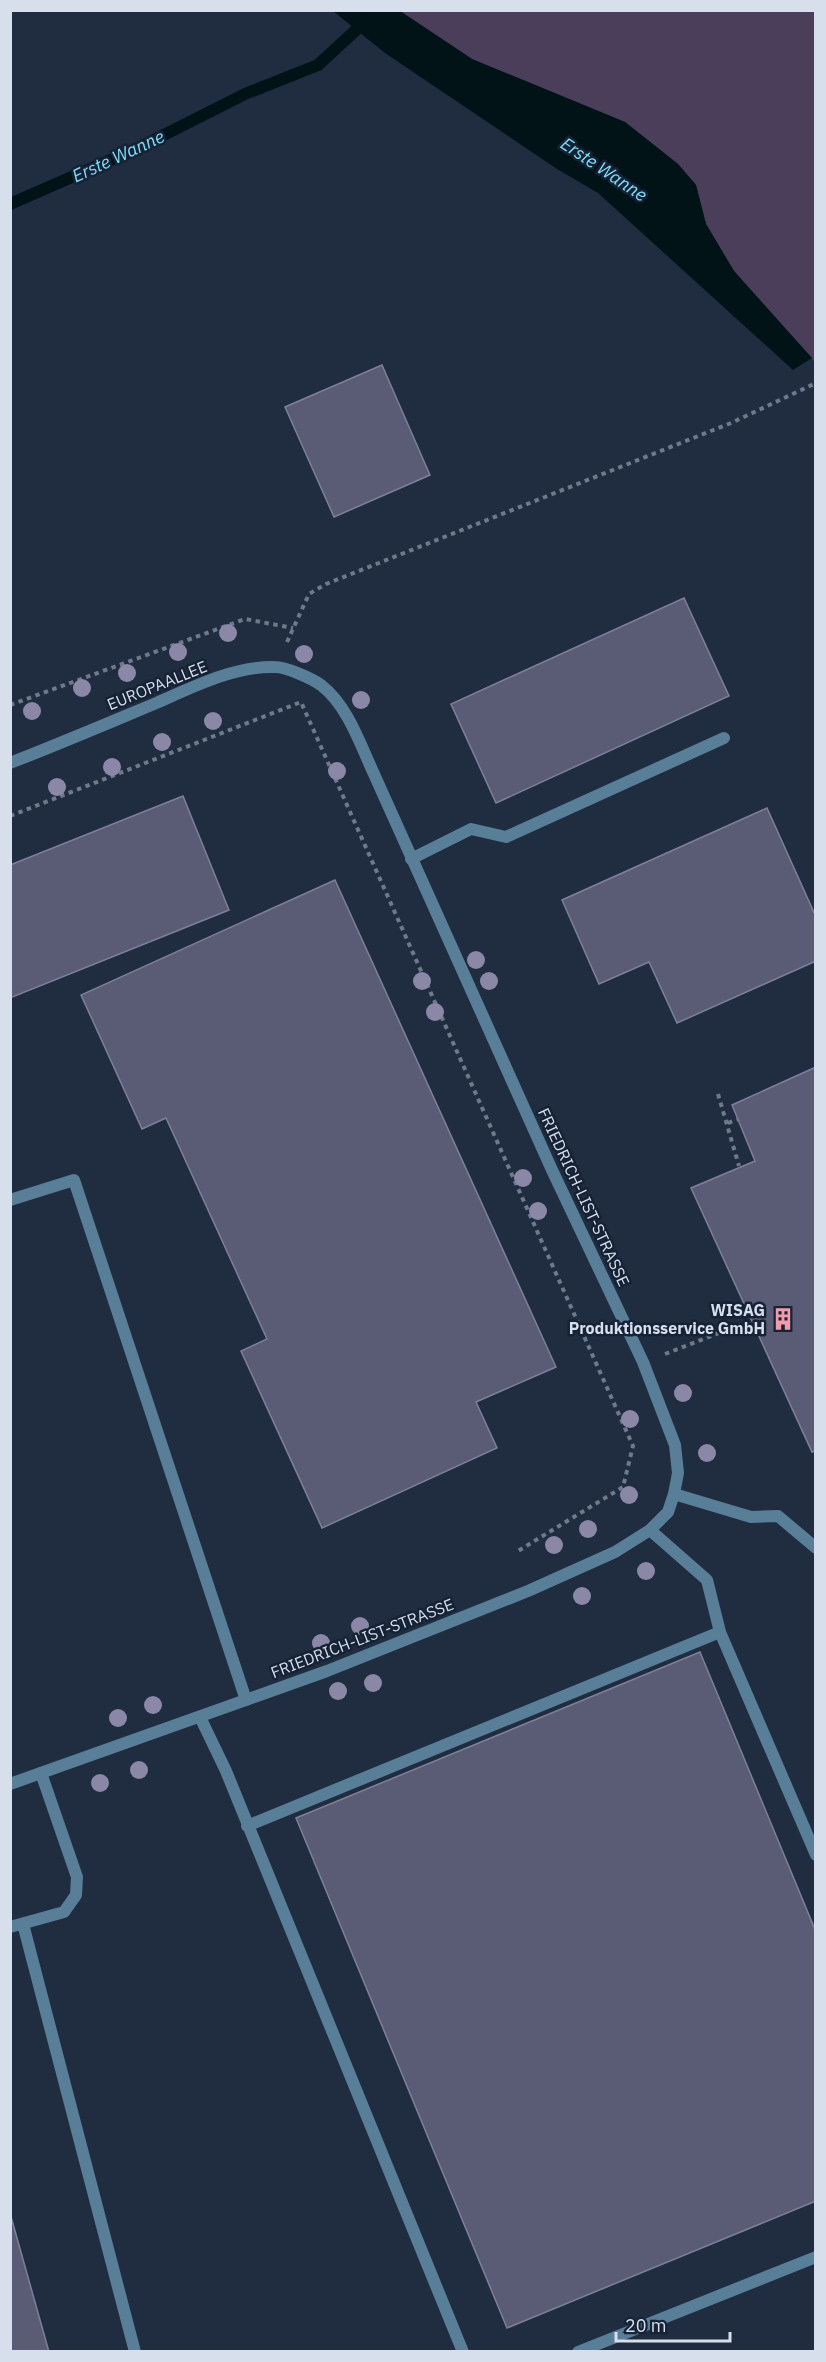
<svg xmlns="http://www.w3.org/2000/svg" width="826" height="2362" font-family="'IBM Plex Sans',sans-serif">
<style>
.green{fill:#4a3e5b}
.water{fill:#021318}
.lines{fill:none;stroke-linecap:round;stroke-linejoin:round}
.stream{stroke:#021318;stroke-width:12}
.building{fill:#5a5c76;stroke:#7e809b;stroke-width:1.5}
.path{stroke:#6e798a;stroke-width:4;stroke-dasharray:4.5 4.5;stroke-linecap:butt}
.lane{stroke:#597e98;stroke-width:12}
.street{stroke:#597e98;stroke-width:12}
.tree{fill:#8b87a7}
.labels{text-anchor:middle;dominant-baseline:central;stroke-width:5;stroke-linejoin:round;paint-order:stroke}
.street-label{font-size:16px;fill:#d7dfed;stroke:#162236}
.poi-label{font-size:16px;font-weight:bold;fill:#d7dfed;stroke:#162236;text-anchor:end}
.water-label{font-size:18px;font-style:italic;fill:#80dffb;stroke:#162236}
</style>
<rect width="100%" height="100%" fill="#202c40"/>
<!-- green -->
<path class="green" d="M400,11h415v351l-81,-91 -28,-47 -10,-39 -18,-21 -53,-42 -153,-63z"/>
<!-- water -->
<path class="water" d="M333,11h67l72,48 153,63 53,42 18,21 10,39 28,47 78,87 -19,12 -195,-177 -41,-24 -172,-116z"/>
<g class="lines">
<!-- stream -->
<path class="stream" d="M10,204l126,-55 109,-55 73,-29 51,-47"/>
</g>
<!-- building -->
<path class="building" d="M382,365l48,110 -96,42 -49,-110z
M684,598l45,98 -233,107 -45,-99z
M183,796l46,114 -219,88v-133z
M767,808l49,109v44l-139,62 -28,-61 -50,22 -37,-84z
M335,880l221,487 -80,35 21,46 -175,80 -81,-177 26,-12 -101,-221 -24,11 -61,-134z
M816,1067v384l-4,1 -121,-264 64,-27 -23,-56z
M700,1652l116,280v269l-309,127 -211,-510z
M10,2213l39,139h-39z"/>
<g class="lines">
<!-- path -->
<path class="path" d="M287,642l22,-48 17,-10 405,-161 85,-40
M10,705l235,-86 48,9
M10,816l291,-114 332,744 -10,41 -105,64
M718,1094l21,72
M728,1123l11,-4
M665,1354l67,-26"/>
<!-- lane -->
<path class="lane" d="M411,859l60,-30 35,8 218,-99
M10,1200l64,-20 172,520
M674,1494l77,23 27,-1 38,32
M650,1530l57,50 13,52 96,223
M200,1717l26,54 237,581
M247,1826l473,-194
M23,1924l112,428
M10,1927l54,-15 12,-17 1,-18 -36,-104
M578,2352l238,-95"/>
<!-- street -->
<path class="street" d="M10,763c49,-19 96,-39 144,-59 37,-16 79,-38 121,-37 11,0 36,11 46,18 27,21 39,59 53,89l178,396 91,192 32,83 3,28 -4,21 -6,18 -18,18 -35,22 -87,39 -201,80 -317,113"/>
</g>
<!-- trees -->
<g class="tree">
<circle cx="228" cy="633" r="9"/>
<circle cx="178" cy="652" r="9"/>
<circle cx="304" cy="654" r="9"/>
<circle cx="127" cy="673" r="9"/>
<circle cx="82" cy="688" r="9"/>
<circle cx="361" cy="700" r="9"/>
<circle cx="32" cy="711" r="9"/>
<circle cx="213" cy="721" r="9"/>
<circle cx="162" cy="742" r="9"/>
<circle cx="112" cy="767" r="9"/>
<circle cx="337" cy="771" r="9"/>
<circle cx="57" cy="787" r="9"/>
<circle cx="476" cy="960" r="9"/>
<circle cx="422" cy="981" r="9"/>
<circle cx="489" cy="981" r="9"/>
<circle cx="435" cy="1012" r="9"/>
<circle cx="523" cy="1178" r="9"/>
<circle cx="538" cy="1211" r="9"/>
<circle cx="683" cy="1393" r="9"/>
<circle cx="630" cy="1419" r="9"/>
<circle cx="707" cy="1453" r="9"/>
<circle cx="629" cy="1495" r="9"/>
<circle cx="588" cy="1529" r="9"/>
<circle cx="554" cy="1545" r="9"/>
<circle cx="646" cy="1571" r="9"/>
<circle cx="582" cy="1596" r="9"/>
<circle cx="360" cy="1626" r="9"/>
<circle cx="321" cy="1643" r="9"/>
<circle cx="373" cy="1683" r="9"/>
<circle cx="338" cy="1691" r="9"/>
<circle cx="153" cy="1705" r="9"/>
<circle cx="118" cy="1718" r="9"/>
<circle cx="139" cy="1770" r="9"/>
<circle cx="100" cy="1783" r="9"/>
</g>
<!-- icons -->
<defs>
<g id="building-bare" transform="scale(1.8)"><path d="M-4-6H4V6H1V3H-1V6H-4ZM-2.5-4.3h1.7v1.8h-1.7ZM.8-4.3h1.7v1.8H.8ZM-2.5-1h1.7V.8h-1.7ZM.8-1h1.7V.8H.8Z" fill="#f39aac" stroke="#162236" stroke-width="2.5" paint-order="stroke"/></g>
</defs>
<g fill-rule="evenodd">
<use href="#building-bare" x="783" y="1319"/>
</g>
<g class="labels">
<!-- street labels -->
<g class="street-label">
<text transform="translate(157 685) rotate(-22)">EUROPAALLEE</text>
<text transform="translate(584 1197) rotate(65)">FRIEDRICH-LIST-STRASSE</text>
<text transform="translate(362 1638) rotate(-21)">FRIEDRICH-LIST-STRASSE</text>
</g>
<!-- poi labels -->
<g class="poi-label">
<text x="765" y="1310">WISAG<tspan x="765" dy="18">Produktionsservice GmbH</tspan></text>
</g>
<!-- water labels -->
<g class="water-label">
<text transform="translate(118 156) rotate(-25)">Erste Wanne</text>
<text transform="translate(604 169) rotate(34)">Erste Wanne</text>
</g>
</g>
<!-- border -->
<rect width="826" height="2362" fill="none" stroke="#d7dfed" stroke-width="24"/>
<!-- scale -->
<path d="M616 2332v9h114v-9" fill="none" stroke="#d7dfed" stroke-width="3"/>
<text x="625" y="2332" font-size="18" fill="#d7dfed" stroke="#162236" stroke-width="4.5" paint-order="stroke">20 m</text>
</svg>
